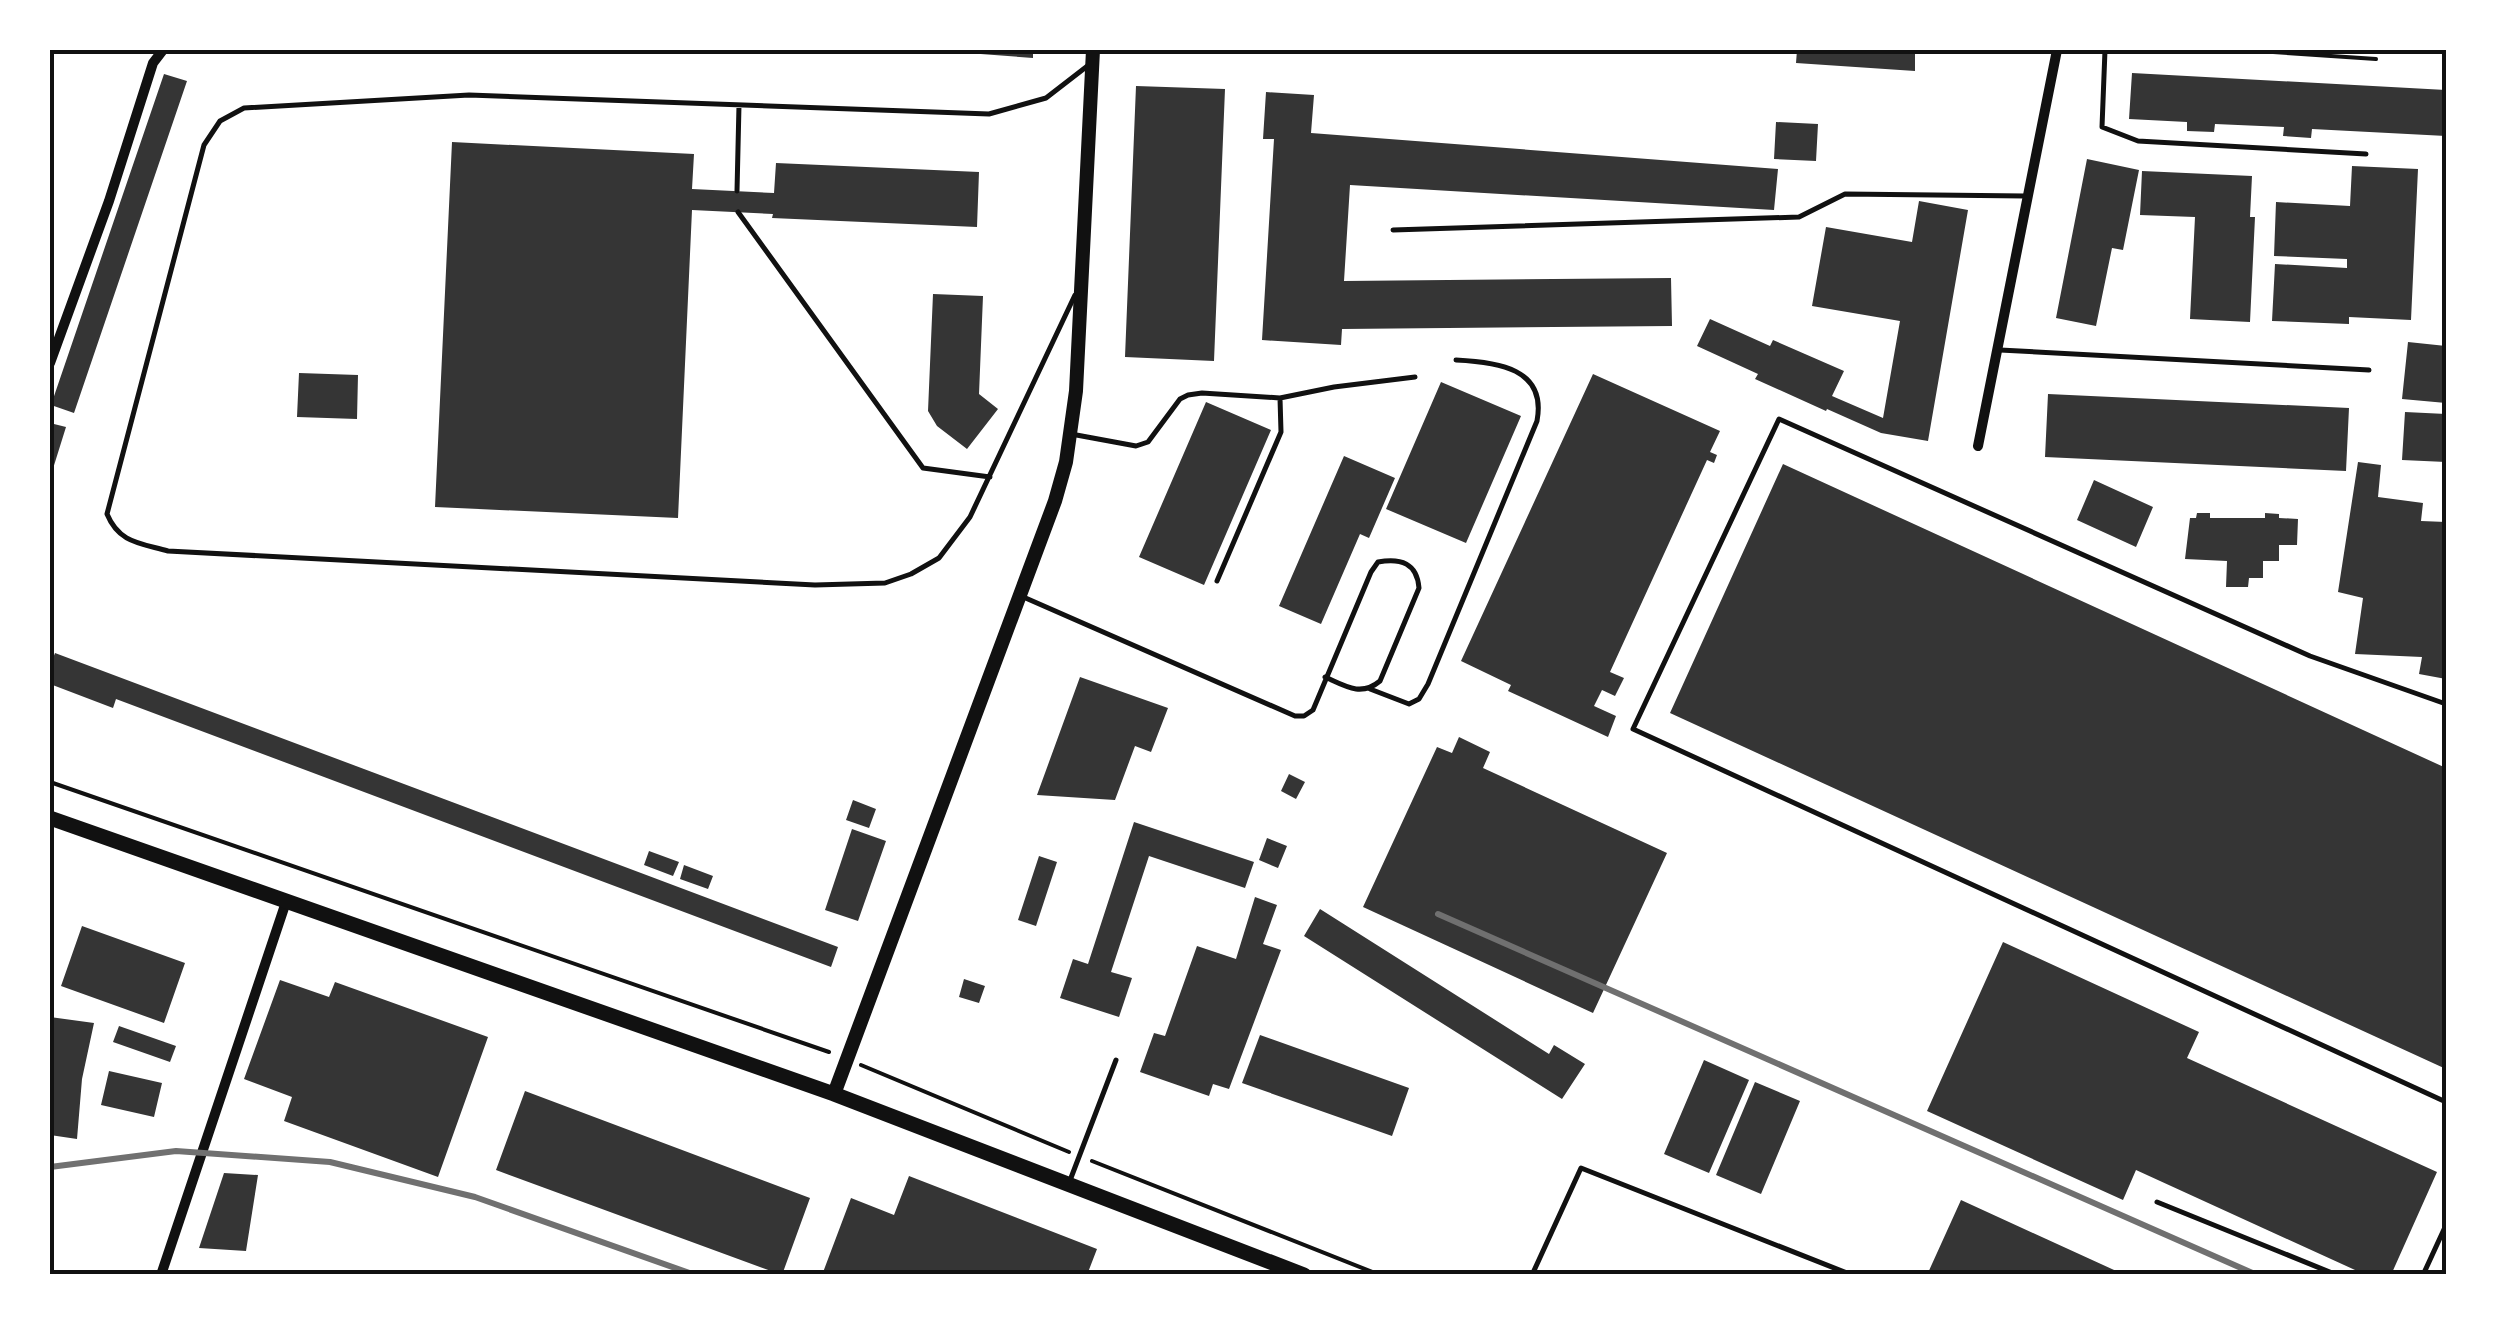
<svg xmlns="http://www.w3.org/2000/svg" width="2496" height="1325" font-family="Montserrat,sans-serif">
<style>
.building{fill:#353535}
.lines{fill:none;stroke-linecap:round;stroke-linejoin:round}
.path{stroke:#111;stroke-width:4}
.service{stroke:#111;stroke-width:5}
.minor{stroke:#111;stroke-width:10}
.tertiary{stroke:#111;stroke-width:14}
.secondary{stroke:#111;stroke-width:15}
.rail{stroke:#707070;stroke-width:6}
.neatline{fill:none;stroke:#111;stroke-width:4}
</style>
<rect width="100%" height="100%" fill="#fff"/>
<!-- building -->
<path class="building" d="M967,50h66v8l-66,-5z
M1797,50h118v21l-119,-8z
M2132,73l314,17v46l-134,-7 -1,9 -28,-2 1,-9 -69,-3 -1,8 -27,-1v-9l-58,-3z
M164,74l23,7 -113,332 -23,-8z
M1136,86l89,3 -11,272 -89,-4z
M1266,92l48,3 -3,38 467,36 -4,41 -424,-25 -6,96 327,-3 1,48 -330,3 -1,16 -79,-5 12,-201h-11z
M1776,122l42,2 -2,37 -42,-2z
M452,142l242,12 -2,35 82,4 2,-30 203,9 -2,55 -205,-9 1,-4 -81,-4 -14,308 -243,-11z
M2087,159l52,11 -16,80 -11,-2 -16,78 -40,-8z
M2352,166l66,3 -7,151 -62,-3v7l-77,-3 3,-57 72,4v-9l-73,-3 2,-54 74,4z
M2142,171l110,5 -2,41h5l-5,105 -60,-3 5,-102 -55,-2z
M1919,201l49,9 -40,231 -47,-8 -54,-24 -1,2 -71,-32 3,-5 -61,-28 13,-27 60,27 3,-6 71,31 -12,25 51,22 17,-97 -88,-15 14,-79 86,15z
M933,294l50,2 -4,98 19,15 -31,40 -30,-23 -9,-15z
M2408,342l38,4v57l-44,-4z
M299,373l59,2 -1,44 -60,-2z
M1593,374l127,57 -10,21 7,3 -3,8 -7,-3 -97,212 14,6 -9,18 -13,-6 -8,16 22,10 -8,21 -100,-46 3,-6 -50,-24z
M1441,382l80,34 -55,127 -80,-34z
M2048,394l301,14 -3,63 -301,-14z
M1206,402l65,28 -67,155 -65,-28z
M2405,412l41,2v48l-44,-2z
M50,423l16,4 -15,48h-1z
M1344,456l51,22 -26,60 -9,-4 -39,90 -42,-18z
M2358,462l23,3 -3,32 45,6 -2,18 25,1v157l-27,-5 3,-17 -67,-3 8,-56 -25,-6z
M1783,464l663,304v301l-776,-356z
M2094,480l59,27 -17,40 -59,-27z
M2197,513h13v5h55v-5l14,1v4l19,1 -1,26h-18v16h-16v17h-14l-1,9h-22l1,-26 -42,-2 5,-41h6z
M55,653l783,294 -7,20 -715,-268 -3,9 -63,-24v-18z
M1080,677l88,31 -17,44 -16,-6 -20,54 -78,-5z
M1459,737l31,15 -7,16 184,85 -74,160 -230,-106 74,-160 15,6z
M1289,774l16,8 -9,17 -15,-8z
M853,800l23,9 -7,19 -23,-8z
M1134,822l120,40 -9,26 -96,-32 -38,116 21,6 -13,39 -59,-19 13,-39 15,5z
M852,829l34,12 -28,80 -33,-11z
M1267,838l20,8 -9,22 -19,-8z
M649,851l30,11 -6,14 -29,-11z
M1039,856l18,6 -21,64 -18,-6z
M684,865l29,11 -5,13 -28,-10z
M1255,897l22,8 -14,39 18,6 -52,139 -16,-5 -4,12 -69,-24 14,-39 11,3 32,-90 39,13z
M1320,909l229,145 5,-9 31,19 -23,35 -258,-163z
M82,926l103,37 -21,60 -103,-37z
M2003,942l196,90 -12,26 250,114 -46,103h-25l-230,-105 -13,30 -196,-89z
M964,979l21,7 -6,17 -20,-6z
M280,980l49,17 6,-15 153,55 -50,140 -154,-56 8,-24 -48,-18z
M50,1017l44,6 -12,56 -5,60 -27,-4z
M119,1026l57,20 -6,16 -57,-20z
M1260,1035l149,53 -17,48 -150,-53z
M1704,1060l45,20 -40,93 -45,-19z
M109,1071l53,12 -8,34 -53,-12z
M1755,1082l45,19 -39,93 -45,-19z
M525,1091l285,107 -28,77 -286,-105z
M224,1173l34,2 -12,76 -47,-3z
M909,1176l188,73 -10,26h-265l29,-77 43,17z
M1961,1200l164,75h-198z"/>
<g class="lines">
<!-- path -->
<path class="path" d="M2243,50l133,9
M50,782l779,270
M861,1065l208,87
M1092,1161l288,114"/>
<!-- service -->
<path class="service" d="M2105,50l-3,77 36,14 228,13
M737,191l2,-86
M738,212l185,256 67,9
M1393,230l406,-13 46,-23 180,2
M1075,295l-105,222 -31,41 -28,16 -26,9 -70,2 -647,-34c-28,-8 -49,-8 -61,-37l97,-369 16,-24 24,-13 225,-13 520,19 57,-16 44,-34
M2000,350l369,20
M1071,434l65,12 12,-4 32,-43 8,-4 14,-2 78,5 54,-11 81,-10
M1217,581l64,-149 -1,-34
M1021,596l274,120h9l9,-6 58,-138 7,-10c23,-4 39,1 41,26l-39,93c-19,16 -35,5 -55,-4
M1370,689l39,15 10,-5 9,-15 109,-263c10,-53 -40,-59 -81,-61
M2446,704l-136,-48 -531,-237 -146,310 813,373
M1069,1183l47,-123
M2157,1202l180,73
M1532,1275l49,-107 271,107
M2423,1275l23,-50"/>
<!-- minor -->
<path class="minor" d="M50,363l59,-162 44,-138 10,-13
M1978,446l79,-396
M161,1275l125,-373"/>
<!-- tertiary -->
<path class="tertiary" d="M834,1094l221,-593 11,-39 10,-71 17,-341"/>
<!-- secondary -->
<path class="secondary" d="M50,818l784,276 470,181"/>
<!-- rail -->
<path class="rail" d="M1438,914l819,361
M50,1167l126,-16 154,11 145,35 220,78"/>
</g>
<!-- border -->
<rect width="2496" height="1325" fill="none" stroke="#ffffff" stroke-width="105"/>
<rect x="52" y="52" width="2392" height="1220" class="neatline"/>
</svg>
